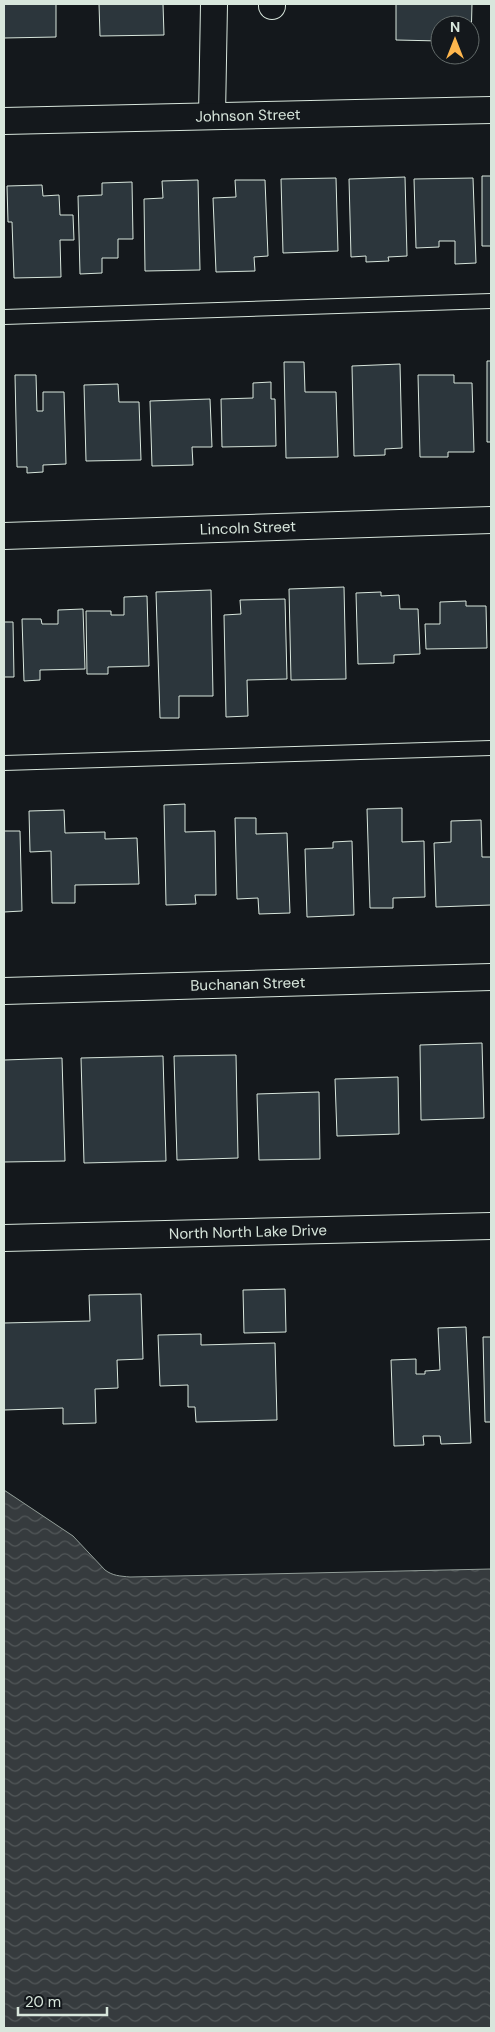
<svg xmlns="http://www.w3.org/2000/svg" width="495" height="2032" font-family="'DM Sans',sans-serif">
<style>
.water{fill:url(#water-waves);stroke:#939e99}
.building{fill:#2c363c;stroke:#d8e6dc}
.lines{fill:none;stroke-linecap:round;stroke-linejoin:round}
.lane-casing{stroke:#d8e6dc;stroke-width:16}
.street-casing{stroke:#d8e6dc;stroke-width:28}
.lane{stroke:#14181c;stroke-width:14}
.street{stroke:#14181c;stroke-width:26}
.labels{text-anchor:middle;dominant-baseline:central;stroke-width:4;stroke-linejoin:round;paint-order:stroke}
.street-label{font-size:15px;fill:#d8e6dc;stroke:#14181c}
</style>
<defs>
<pattern id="water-waves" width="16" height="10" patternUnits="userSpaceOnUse" patternTransform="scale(1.25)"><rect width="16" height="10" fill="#363b3e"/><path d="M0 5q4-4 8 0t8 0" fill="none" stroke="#525759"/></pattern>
</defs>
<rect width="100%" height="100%" fill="#14181c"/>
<!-- water -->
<path class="water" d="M4,1490l69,46 32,34c8,6 15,6 25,7l361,-8v459h-487z"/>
<!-- building -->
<path class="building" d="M4,4h52v33l-52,1z
M99,4h64l1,31 -64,1z
M396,4h76l-1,37 -1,-16h-30v16l-44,-1z
M482,176h9v70h-9z
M405,177l2,79 -19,1 1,4 -23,1v-6l-15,1 -2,-78z
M336,178l2,73 -55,2 -2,-74z
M473,178l3,85 -21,1v-23h-16v6l-23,1 -2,-69z
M198,180l2,90 -55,1 -1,-72 19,-1 -1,-17z
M235,180h30l3,76 -14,1 1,14 -39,1 -3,-74 23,-1z
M132,182l1,57h-15v19h-16v15l-22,1 -2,-78 24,-1v-12z
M42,185l1,11 16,-1 1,20h13l1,25h-14l1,37 -47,1 -2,-56h-4l-1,-36z
M487,361h4v81h-4z
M284,362h20l1,30h31l2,65 -52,1z
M400,364l2,84 -17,1v6l-31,1 -2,-90z
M15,375h21l1,36h6v-19h21l2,72 -23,1v7l-16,1v-6h-10z
M418,375h36v8h18l2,69h-26v5h-28z
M271,382v17h4l1,47 -54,1 -1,-48 32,-1v-15z
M118,384l1,18h20l2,58 -55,1 -2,-76z
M210,399l2,48h-20l1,18 -41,1 -2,-65z
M344,587l2,92 -55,1 -2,-91z
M211,590l2,106h-34v22h-19l-4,-126z
M381,592v4l18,-1 1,14h18l2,45 -26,1v8l-36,1 -2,-71z
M147,596l2,70 -41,1v7h-21l-1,-63h25v4h13v-18z
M285,599l2,80 -40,1 1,36 -22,1 -2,-102 17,-1 -1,-14z
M466,601v5h20l1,42 -61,1 -1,-25h15v-22z
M83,609l2,60 -45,1v10l-16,1 -2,-62h19l1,5h16v-14z
M4,622h9l1,55h-10z
M185,804v28l30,-1 1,64h-21l1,9 -30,1 -2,-100z
M402,808v34l22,-1 1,56 -32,1v10h-23l-3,-99z
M64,810l1,23 40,-1v7l32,-1 2,46 -64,1v18h-23l-1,-52 -21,1 -1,-41z
M235,818h21v16l31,-1 3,80 -31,1 -1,-16 -21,1z
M481,820l1,37h9v48l-55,2 -2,-64 17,-1v-21z
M4,831h16l2,80 -18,1z
M352,841l2,74 -47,2 -2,-68 28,-1v-6z
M482,1043l2,75 -63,2 -1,-75z
M236,1055l2,103 -61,2 -3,-104z
M163,1056l3,105 -82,2 -3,-105z
M62,1058l3,103 -61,1v-102z
M398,1077l1,57 -62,2 -2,-57z
M319,1092l1,67 -61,1 -2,-66z
M285,1289l1,43 -42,1 -1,-43z
M141,1294l2,65 -26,1 1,28 -23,1 1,34 -33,1v-16l-59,2v-87l86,-2 -1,-26z
M466,1327l5,116 -30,1 -1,-8h-17l1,9 -30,1 -3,-86 25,-1v15h9v-3l15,-1 -2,-42z
M201,1334v11l74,-2 2,77 -81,2 -1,-15h-7v-22l-28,1 -2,-51z
M483,1337h8v85h-6z"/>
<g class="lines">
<!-- lane casing -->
<g class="lane-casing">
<path id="lane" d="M4,317l487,-16
M4,763l487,-15"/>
</g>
<!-- street casing -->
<g class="street-casing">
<g id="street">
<path d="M272,6v-2"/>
<path d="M212,116l2,-112"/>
<path id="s1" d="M4,121l487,-11"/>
<path id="s2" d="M4,536l487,-16"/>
<path id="s3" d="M4,991l487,-14"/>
<path id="s4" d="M4,1238l487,-12"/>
</g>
</g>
<!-- lane -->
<use href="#lane" class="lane"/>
<!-- street -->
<use href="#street" class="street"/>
</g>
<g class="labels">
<!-- street labels -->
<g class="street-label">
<text stroke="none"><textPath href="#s1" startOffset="244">Johnson Street</textPath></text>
<text stroke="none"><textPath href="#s2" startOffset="244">Lincoln Street</textPath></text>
<text stroke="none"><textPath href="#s3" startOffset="244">Buchanan Street</textPath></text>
<text stroke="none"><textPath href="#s4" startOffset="244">North North Lake Drive</textPath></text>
</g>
</g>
<!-- border -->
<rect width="495" height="2032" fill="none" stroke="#d8e6dc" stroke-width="10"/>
<!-- north arrow -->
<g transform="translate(455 40)"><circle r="24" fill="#14181c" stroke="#626a69"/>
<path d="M0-4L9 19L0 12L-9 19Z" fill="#ffb74d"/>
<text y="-8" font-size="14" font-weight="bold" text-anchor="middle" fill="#d8e6dc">N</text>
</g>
<!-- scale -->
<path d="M18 2007v8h89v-8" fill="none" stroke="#d8e6dc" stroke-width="2.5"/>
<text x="25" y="2007" font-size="15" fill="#d8e6dc" stroke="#14181c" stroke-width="4" paint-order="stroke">20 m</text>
</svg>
